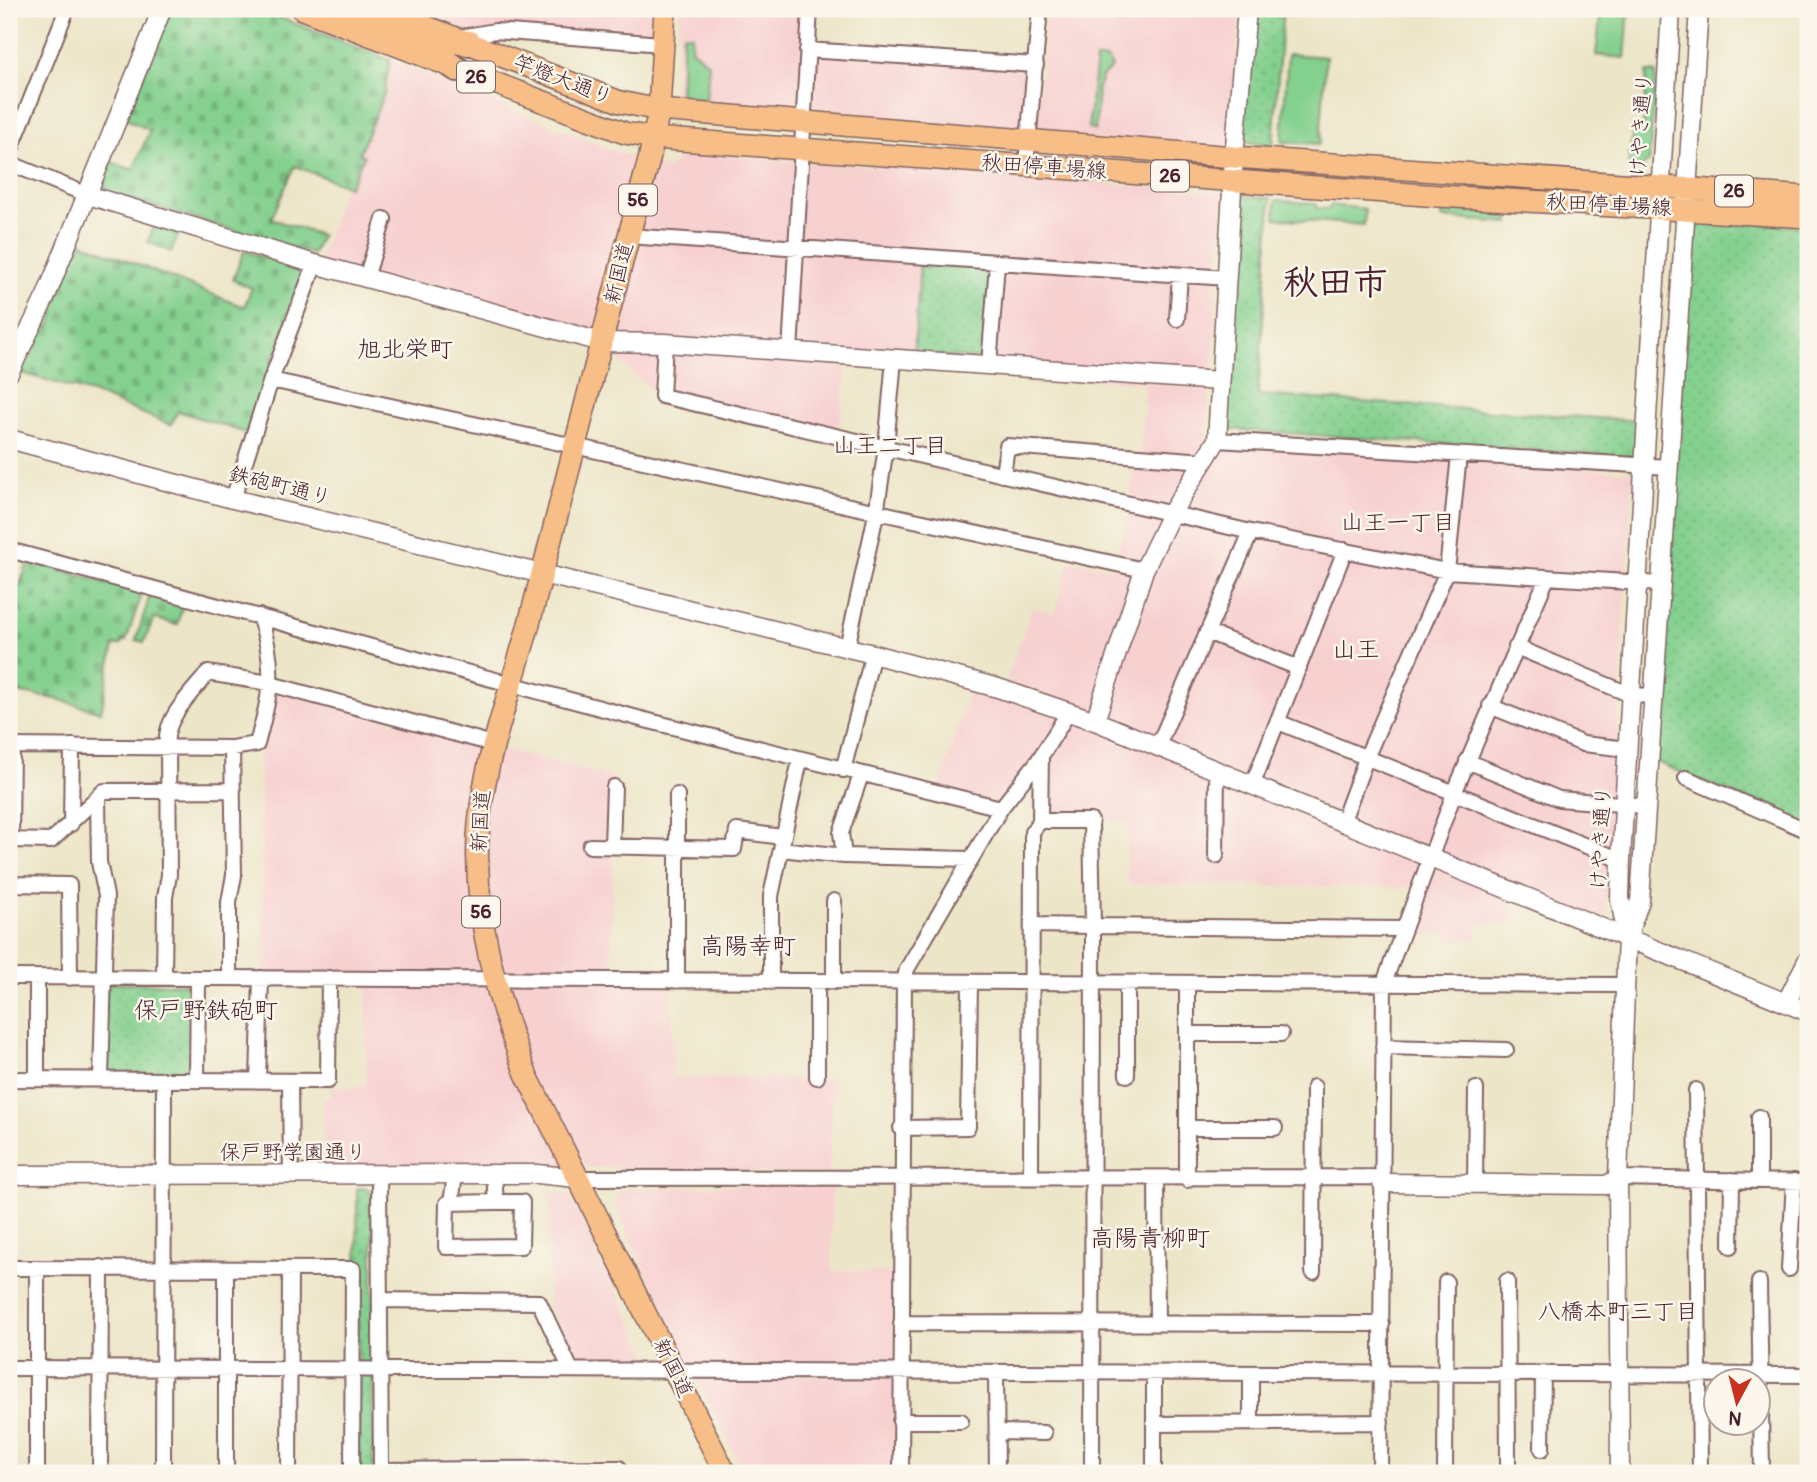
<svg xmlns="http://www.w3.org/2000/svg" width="1817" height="1482" font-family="Pangolin,'Klee One',sans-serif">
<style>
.built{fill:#f7d0d0}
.green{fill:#84d08e;stroke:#67785c;stroke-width:2}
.cemetery{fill:url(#cemetery-stones);stroke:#67785c;stroke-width:2}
.park{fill:url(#park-dots);stroke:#67785c;stroke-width:2}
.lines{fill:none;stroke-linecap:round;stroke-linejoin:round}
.minor-casing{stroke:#836462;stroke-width:18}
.tertiary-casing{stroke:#836462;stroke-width:21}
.primary-casing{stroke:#836462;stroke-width:24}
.motorway-casing{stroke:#836462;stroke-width:28}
.minor{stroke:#fff;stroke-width:14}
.tertiary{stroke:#fff;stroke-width:18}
.primary{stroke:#f7be88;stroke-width:21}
.motorway{stroke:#f7be88;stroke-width:24}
.labels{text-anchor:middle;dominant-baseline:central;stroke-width:5;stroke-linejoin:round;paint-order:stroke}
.shield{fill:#fbf7ec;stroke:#7f6065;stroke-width:2}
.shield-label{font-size:19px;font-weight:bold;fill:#4a1f2b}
.street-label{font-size:21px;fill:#4a1f2b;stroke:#fbf7ec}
.neighbourhood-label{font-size:23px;fill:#4a1f2b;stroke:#fbf7ec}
.quarter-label{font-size:24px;fill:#4a1f2b;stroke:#fbf7ec}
.town-label{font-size:35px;font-weight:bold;fill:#4a1f2b;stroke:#fbf7ec}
</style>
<defs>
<pattern id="cemetery-stones" width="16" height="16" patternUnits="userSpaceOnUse" patternTransform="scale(1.75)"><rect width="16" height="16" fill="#84d08e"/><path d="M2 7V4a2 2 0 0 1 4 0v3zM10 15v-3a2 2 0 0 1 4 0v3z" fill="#74b27b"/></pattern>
<pattern id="park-dots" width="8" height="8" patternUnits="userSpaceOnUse" patternTransform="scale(1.75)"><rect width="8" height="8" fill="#84d08e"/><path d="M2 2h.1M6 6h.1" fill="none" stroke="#74b27b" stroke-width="1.8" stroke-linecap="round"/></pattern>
</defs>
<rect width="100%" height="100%" fill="#fbf7ec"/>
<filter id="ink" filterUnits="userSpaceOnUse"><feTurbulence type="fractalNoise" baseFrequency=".0143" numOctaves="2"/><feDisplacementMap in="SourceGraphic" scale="14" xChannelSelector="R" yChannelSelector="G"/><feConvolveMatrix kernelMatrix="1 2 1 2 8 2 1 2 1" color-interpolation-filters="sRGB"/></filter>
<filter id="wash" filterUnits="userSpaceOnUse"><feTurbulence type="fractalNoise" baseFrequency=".00686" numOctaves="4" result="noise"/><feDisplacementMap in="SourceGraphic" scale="28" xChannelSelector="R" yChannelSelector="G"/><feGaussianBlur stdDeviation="1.57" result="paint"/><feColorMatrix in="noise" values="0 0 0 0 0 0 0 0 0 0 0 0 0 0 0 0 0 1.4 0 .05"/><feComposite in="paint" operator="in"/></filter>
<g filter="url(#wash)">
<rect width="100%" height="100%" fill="#ece5c7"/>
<!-- built -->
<path class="built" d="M410,9h242l-3,33 -183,-8 -56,-21z
M680,9h125l-9,109 -114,-15 -8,-11z
M1046,9h194l-11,142 -193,-17z
M817,54l207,15 5,6 -4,57 -216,-15 3,-59z
M392,61l233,94 42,14 21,-16 536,39 -13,196 -363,-28 -10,77 -179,-40 -72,-64 -268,-71 22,-67 45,-102z
M1145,384l65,6 -4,48 15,5 412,29 -28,448 -87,-32 -5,14v22h-36l-1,16h-31v-6l-42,1 17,-47 -293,-4v-63l-85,-2v-66l-42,52 -61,-16 31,-103 31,9 31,-88 23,6 14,-53 44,8 17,-60 4,-54h7z
M272,691l341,86 -4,72 4,1 -2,133 61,3 1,91 160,2 -4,95 -295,-9h-211v-66l8,-1v-11h35l1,-110 -102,-1 -6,-228z
M832,1182v89l63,1 -1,88 -7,5h-196l-76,-159 2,-11 8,-6z
M550,1192l19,2 86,175h-78l-29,-66z
M695,1375l195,1 4,3v94h-150z"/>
<!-- green -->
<path class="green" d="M1601,9h28l-4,49 -29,-3z
M683,34l9,1 -1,14 18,15 -3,36 -23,-3 -3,-3z
M1288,54l38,3 -6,87 -38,-2z
M1096,59h11l5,8 -10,10 -4,11 -3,42 -7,-1z
M1647,72l9,1 -7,89 -9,6 -12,-1 5,-39 10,1z
M1276,200l40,4v4l13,1 1,-4 35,4 -1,16 -89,-7z
M1442,210l67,4v9l-67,-5z"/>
<!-- cemetery -->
<path class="cemetery" d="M177,9h81l132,51 -6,34 -25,60 5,2 -15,31 -54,-21 -24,53 50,16 -8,19 -207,-62 -6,-7 9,-24 24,9 17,-40 -24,-11 42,-107z
M155,224l25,7 -9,21 -23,-10z
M78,241l166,66 8,-19 -19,-8 11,-29 63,19 -61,163 -68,-22 -7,14 -79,-32 -74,-21 23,-48 8,3 6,-15 -7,-3z
M29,561l113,32 -16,48 -4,-1 -1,5h-7l-13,67 -44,-13 -48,-8v-102l8,3z
M150,595l33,10 -6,20 -23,-7 -10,24 -8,-2z"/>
<!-- park -->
<path class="park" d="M1250,9h33l-10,135 -33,-2z
M1241,196l30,2 -13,197 382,26 -3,36 -412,-28z
M1707,219l101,8v598l-152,-63 36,-534 6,-7z
M920,263l72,5 -7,91 -71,-5z
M105,983l84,1 4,4 -2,83 -3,3 -81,-1z
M357,1188l11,1 5,5v279h-14z"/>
</g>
<g filter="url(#ink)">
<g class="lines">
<!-- minor casing -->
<g class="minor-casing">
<path id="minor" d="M460,37l35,-6 167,13
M807,50l229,15
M9,154l58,-145
M9,163l79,32
M1026,165l14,-156
M628,236l599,42
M366,278l18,-59
M1177,319l3,-44
M665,343l-3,53 589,136 196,39 214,13
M790,352l20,-343
M989,365l8,-101
M271,380l44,-116
M1217,440l452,27
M1003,475l4,-29 198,15
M233,499l38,-119 873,190
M9,550l632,169 360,89
M1207,632l92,36
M1516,647l115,48 23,1
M847,648l29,-134 10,-67 8,-88
M1490,706l93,38 45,5
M1278,722l343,138
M9,746l223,2 25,-4c13,-50 21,-76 2,-128
M1157,748l94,-216
M1467,761l92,38 86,7
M843,770l30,-116
M861,775l-20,58 3,23 126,3
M1686,778l122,53
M1252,786l93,-236
M677,795v186
M98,799l1,63 7,34 -5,183
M1342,823l25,-67 80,-185 12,-116
M71,824l1,-78
M9,840l42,1 53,-50 129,-1
M11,840l1,-94
M590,846l144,3 3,-18 45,6
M612,846l2,-59
M781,849l63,7
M1216,856l1,-84
M9,884l60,1 1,93
M1032,925l61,1 -2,-105h-51
M9,977l1614,8
M164,978l1,-81 4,-22 -1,-128c-8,-24 25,-56 40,-74l55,9 230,62
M229,978v-76l5,-27 -2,-127
M771,982v-86l29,-136
M817,982v95
M834,982v-81
M1187,1034h94
M1383,1047l123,3
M1127,1075v-92
M9,1079l319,2 1,-103
M37,1079v-101
M197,1080l1,-102
M258,1081l3,-103
M290,1081l1,93
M1696,1090l4,383
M901,1128l67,-1 2,-145
M1187,1128h88
M379,1174l2,296 238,-2 3,5
M494,1175l2,27h26l-1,44 -75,1 1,-44 49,-1
M1031,1175l1,-343 8,-11 1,-65
M577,1178c268,-1 536,-1 805,-1
M1156,1178l1,144
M1618,1178l190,4
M1187,1180v-197
M1759,1181v-64
M1475,1184l1,-95
M451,1203l4,-28
M1731,1246l1,-66
M9,1268l344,1 -1,204
M37,1268v205
M1789,1269l5,-88
M1313,1272l1,-185
M1507,1281l1,183
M1759,1282l3,191
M380,1300l159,2 32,68
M901,1323l481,1
M9,1368l1799,7
M996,1373l1,100
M1251,1374v49
M900,1421h61
M1154,1424v-51
M997,1432l47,1
M1542,1449l1,-76
M100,1473l1,-206
M163,1473l1,-393
M226,1473v-204
M289,1473l1,-204
M901,1473l3,-491 3,-13 94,-161 37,-47 30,-48
M1092,1473l1,-547 310,3
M1154,1473v-49l227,-2
M1380,1473l4,-490 71,-192 92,-213
M1445,1473l1,-191"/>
</g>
<!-- tertiary casing -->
<g class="tertiary-casing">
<path id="tertiary" d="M88,195l227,69 286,78 64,1 555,38
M9,373l37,-77 116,-287
M9,439l224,60 640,155 125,34 97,33 713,291
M1095,721l49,-151 28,-58 45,-72 17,-283 13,-148
M1628,934l12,-33 59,-892
M1786,1003l22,-44
M9,1175l528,-1 40,4
M1382,1183l225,2 11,-7
M1620,1473l-2,-295 9,-241 -7,-38 1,-39 50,-851"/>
</g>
<!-- primary casing -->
<g class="primary-casing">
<path id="primary" d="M302,9l323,124 28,5 786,58 369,21
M381,9l239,93 39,8 575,47 574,40
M665,9l-6,101 -10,50c-41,152 -78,304 -118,456 -19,74 -49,145 -53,221 -4,83 19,161 48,237l199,399"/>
</g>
<!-- motorway casing -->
<g class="motorway-casing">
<path id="motorway" d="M341,9l58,23 58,37
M414,35l55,8"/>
</g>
<!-- minor -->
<use href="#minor" class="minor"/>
<!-- tertiary -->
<use href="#tertiary" class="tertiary"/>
<!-- primary -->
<use href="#primary" class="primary"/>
<!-- motorway -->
<use href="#motorway" class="motorway"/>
</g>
</g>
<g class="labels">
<!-- shield labels -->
<g class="shield">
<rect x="457" y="61.5" width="38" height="31" rx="5"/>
<rect x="1151" y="160.5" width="38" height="31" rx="5"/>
<rect x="1715" y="175.5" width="38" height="31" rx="5"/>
<rect x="619" y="184.5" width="38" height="31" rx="5"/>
<rect x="462" y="896.5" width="38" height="31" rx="5"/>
</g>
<g class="shield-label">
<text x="476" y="77">26</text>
<text x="1170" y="176">26</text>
<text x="1734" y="191">26</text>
<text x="638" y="200">56</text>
<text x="481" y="912">56</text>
</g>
<!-- street labels -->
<g class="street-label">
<text transform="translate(563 80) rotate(21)">竿燈大通り</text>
<text transform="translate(1641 125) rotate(-86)">けやき通り</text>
<text transform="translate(1044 167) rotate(4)">秋田停車場線</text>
<text transform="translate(1609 205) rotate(3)">秋田停車場線</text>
<text transform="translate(619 273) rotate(-76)">新国道</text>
<text transform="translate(280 486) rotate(14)">鉄砲町通り</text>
<text transform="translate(481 821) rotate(-86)">新国道</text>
<text transform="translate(1601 838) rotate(-87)">けやき通り</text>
<text x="293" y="1152">保戸野学園通り</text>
<text transform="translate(673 1368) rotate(64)">新国道</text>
</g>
<!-- neighbourhood labels -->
<g class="neighbourhood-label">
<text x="890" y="445">山王二丁目</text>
<text x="1398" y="522">山王一丁目</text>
<text x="1618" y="1311">八橋本町三丁目</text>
</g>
<!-- quarter labels -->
<g class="quarter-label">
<text x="405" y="349">旭北栄町</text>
<text x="1356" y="649">山王</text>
<text x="748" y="946">高陽幸町</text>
<text x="206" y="1010">保戸野鉄砲町</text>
<text x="1150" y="1238">高陽青柳町</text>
</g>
<!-- town labels -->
<g class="town-label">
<text x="1335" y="283">秋田市</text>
</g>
</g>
<!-- margin -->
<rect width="1817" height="1482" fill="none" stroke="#fbf7ec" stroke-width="35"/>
<!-- north arrow -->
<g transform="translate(1737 1402) rotate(187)"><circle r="33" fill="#fbf7ec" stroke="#b4a19f" stroke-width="2"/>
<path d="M0-5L12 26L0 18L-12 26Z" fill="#c8321e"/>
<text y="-10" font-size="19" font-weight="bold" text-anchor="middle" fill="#4a1f2b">N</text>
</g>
</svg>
